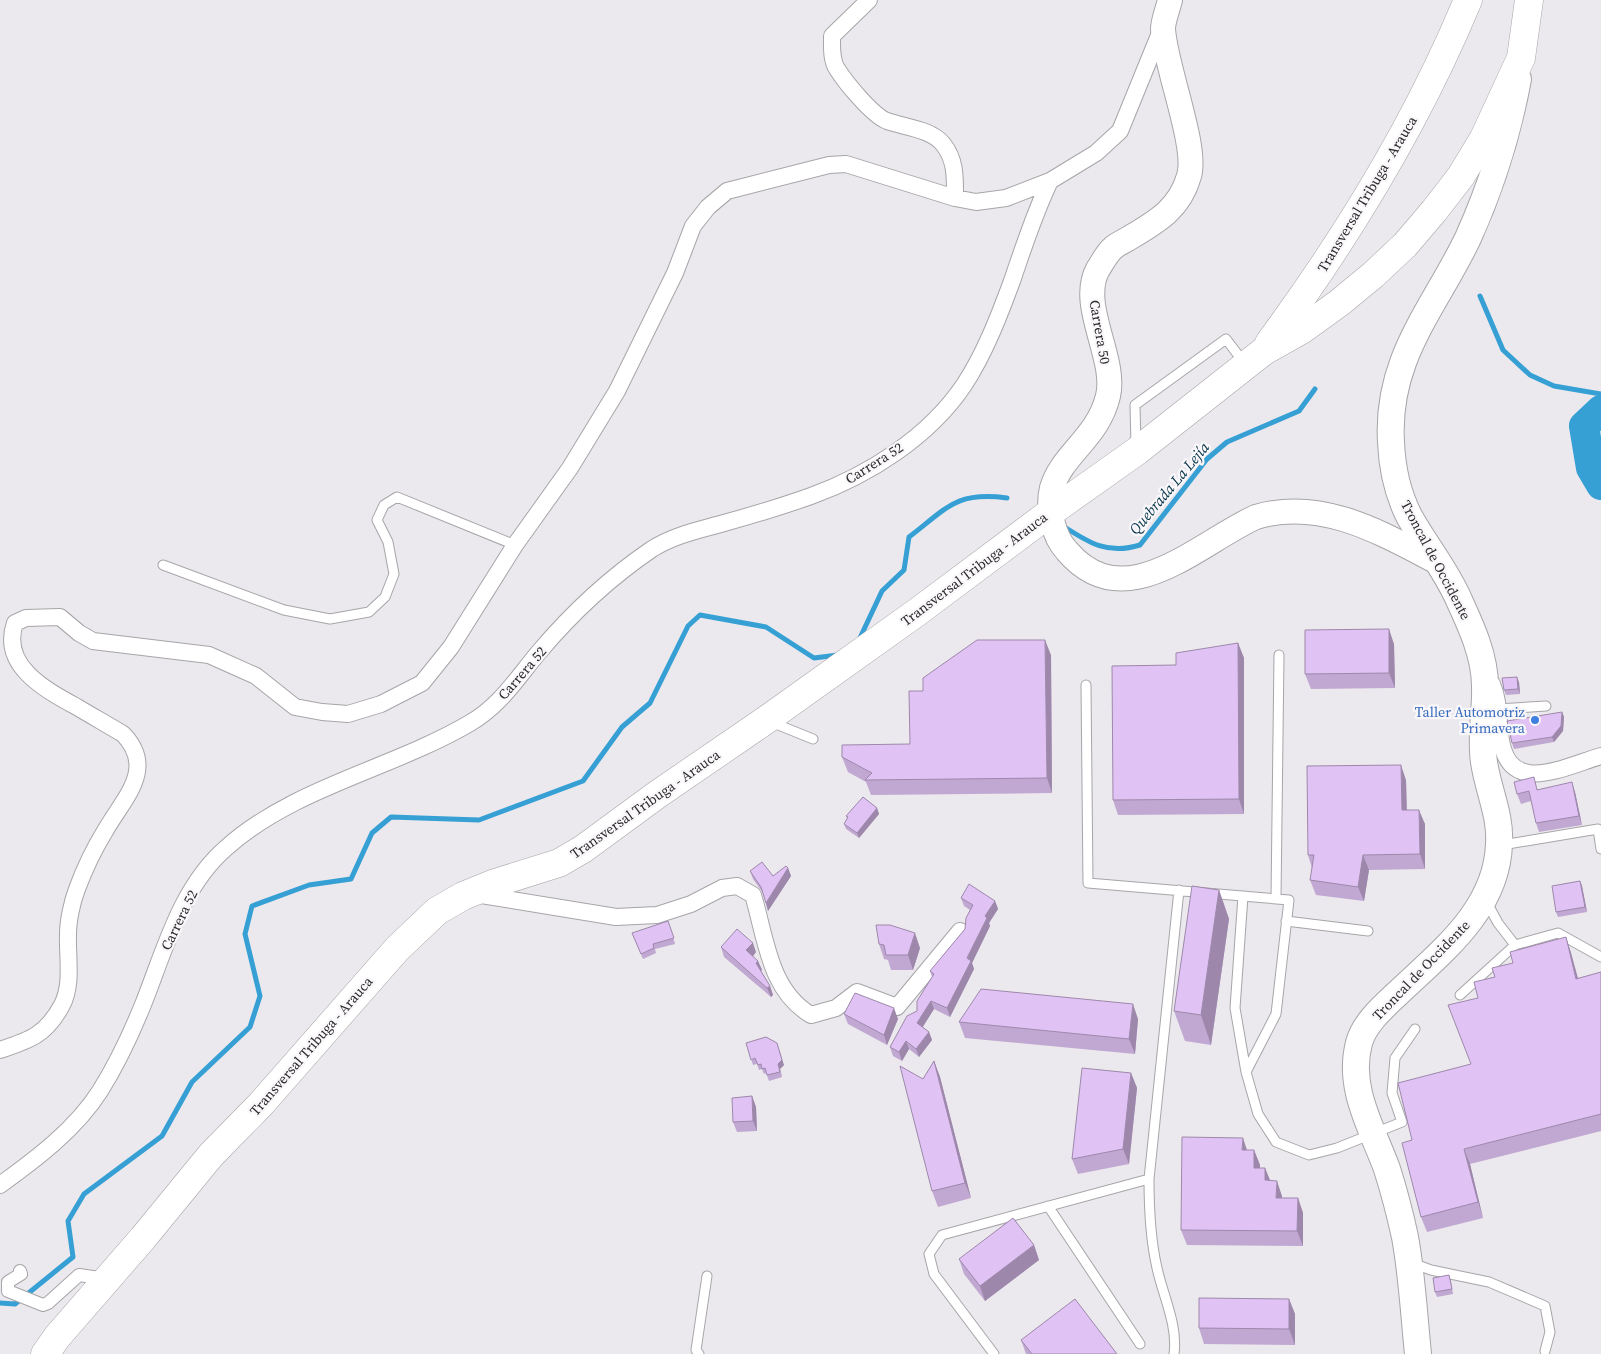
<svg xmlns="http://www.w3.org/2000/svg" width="1601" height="1354" font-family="'Source Serif 4',serif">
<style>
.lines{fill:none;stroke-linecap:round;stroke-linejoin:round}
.stream{stroke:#36a0d4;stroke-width:5}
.river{stroke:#36a0d4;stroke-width:30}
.service-casing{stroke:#a6a5a8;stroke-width:11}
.pedestrian-casing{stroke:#a6a5a8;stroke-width:14}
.minor-casing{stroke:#a6a5a8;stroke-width:18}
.secondary-casing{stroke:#a6a5a8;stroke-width:26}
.primary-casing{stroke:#a6a5a8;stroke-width:28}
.trunk-casing{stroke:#a6a5a8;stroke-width:29}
.service{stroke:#fff;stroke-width:9}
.pedestrian{stroke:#fff;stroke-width:12}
.minor{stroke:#fff;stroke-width:16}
.secondary{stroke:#fff;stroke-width:24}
.primary{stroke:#fff;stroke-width:26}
.trunk{stroke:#fff;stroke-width:28}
.wall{fill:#c1a8d2}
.shaded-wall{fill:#9d88ab}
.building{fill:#e0c3f4;stroke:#9d88ab}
.shop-dot{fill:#3f7fe0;stroke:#f9f7fa;stroke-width:2}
.labels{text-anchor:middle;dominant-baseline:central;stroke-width:4.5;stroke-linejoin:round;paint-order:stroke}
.street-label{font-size:14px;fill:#2c2b2c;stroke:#f9f7fa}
.shop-label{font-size:14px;fill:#366cbe;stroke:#f9f7fa;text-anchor:end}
.water-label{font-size:15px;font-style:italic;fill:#033247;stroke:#f9f7fa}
</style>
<rect width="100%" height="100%" fill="#ebe9ed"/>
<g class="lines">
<!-- stream -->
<path class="stream" d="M1480,296l23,54 27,25 24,11 47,8
M1063,526c26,17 45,29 77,19l67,-86 20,-17 72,-31 16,-22
M859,640l23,-49 22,-21 5,-33c38,-29 47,-46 98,-39
M0,1303l15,1 58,-47 -5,-36 16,-27 78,-58 30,-54 58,-55 10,-31 -15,-62 7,-28 57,-21 42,-6 21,-46 19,-16 88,3 104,-39 39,-54 28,-24 38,-77 12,-11 66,12 48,31 24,-3"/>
<!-- river -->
<path class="river" d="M1601,410l-17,16 7,42 10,17"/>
<!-- service casing -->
<g class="service-casing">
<path id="service" d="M1136,446l-1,-41 91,-66 19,25
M163,565l121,45 46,9 39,-7 16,-15 9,-23 -6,-32 -11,-22 7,-15 13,-8 118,48
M1086,685l2,198 201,17 -13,114 -30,58
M1498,709l48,-3
M771,722l42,17
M1502,845l96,-16 3,20
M1243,896l-8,112 11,64 12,42 18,28 33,13 28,-7 65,-26 -10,-29 3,-35 20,-29
M1276,898l3,-243
M1486,901l12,22 17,22 43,-12 43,24
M1286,921l82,10
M1460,995l55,-50
M1048,1206l92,138
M1412,1263l19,7 58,12 56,24 5,26 -5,19
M699,1354l-3,-4 11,-74
M994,1354l-60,-80 -5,-20 13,-19 207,-56
M1174,1354c4,-29 -11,-58 -17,-86 -7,-30 -8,-60 -8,-89l30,-289"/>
</g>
<!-- pedestrian casing -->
<g class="pedestrian-casing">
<path id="pedestrian" d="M20,1271l1,3 -13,8v9l35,14 5,-2 31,-28 28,4"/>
</g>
<!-- minor casing -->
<g class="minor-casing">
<path id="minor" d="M869,0l-37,36c0,10 -1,24 5,33 9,14 35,46 50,52 17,6 44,8 56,23 13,16 12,34 12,54
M1492,684c7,16 6,33 8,49 6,65 61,35 101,23
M475,894l141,23 41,-2 34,-11 31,-16 15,-2 16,9c13,43 16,95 58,120l25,-7 21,-16 40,15 63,-76
M0,1050c30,-10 46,-15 62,-45 11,-21 5,-48 6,-71 0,-13 4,-32 9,-45 7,-19 17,-40 28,-58 18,-32 52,-62 18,-97 -15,-9 -31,-18 -46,-27 -31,-17 -77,-41 -62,-84l11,-5 34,-1 19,16 14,8 116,14 47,21 39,31 27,5 26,2 33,-10 41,-21 29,-36 64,-102 55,-77 47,-77 58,-118 18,-47 15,-19 19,-16 102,-26 17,-1 109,34 21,4 30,-4 44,-17 46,-28 24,-22 42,-103
M0,1185c36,-26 76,-56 100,-94 17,-27 32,-59 44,-89 21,-53 37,-115 82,-154 68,-61 166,-79 244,-125 30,-17 47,-45 69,-71 32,-38 72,-75 113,-103 22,-14 47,-19 72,-26 29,-8 59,-17 87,-27 58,-21 118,-59 153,-111 21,-32 35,-69 48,-104 12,-35 22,-67 38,-100"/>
</g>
<!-- secondary casing -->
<g class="secondary-casing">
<path id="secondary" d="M1170,0c-2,9 -7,20 -7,29 2,37 35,118 26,147 -9,32 -31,45 -58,61 -6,4 -14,7 -18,11 -6,5 -11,15 -15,21 -20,36 19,89 10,127 -10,42 -46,58 -56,92 -5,20 1,48 15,63 58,68 131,-8 189,-34 66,-20 127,17 183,46"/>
</g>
<!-- primary casing -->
<g class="primary-casing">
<path id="primary" d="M1418,1354c-4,-39 -6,-79 -13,-117 -5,-23 -11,-46 -18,-68 -15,-41 -40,-81 -28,-126 5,-19 23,-35 38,-49 44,-42 100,-84 102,-150 2,-29 -11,-54 -15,-82 -4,-26 2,-51 1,-76 0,-30 -14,-60 -26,-86 -13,-30 -34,-55 -50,-84 -11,-22 -17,-49 -18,-74 -5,-84 43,-133 77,-204 23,-51 40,-105 50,-159"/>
</g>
<!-- trunk casing -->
<g class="trunk-casing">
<path id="trunk" d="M1269,343c79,-107 148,-220 199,-343
M45,1354l12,-17 86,-99 68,-83 50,-51 136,-155 40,-38 26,-15 32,-13 64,-20 24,-14 75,-55 108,-74 150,-107 135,-101 86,-61 127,-100 39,-22 36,-26 34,-28 32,-30 29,-34 27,-35 23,-38 37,-80 8,-58"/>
</g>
<!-- service -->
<use href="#service" class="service"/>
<!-- pedestrian -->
<use href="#pedestrian" class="pedestrian"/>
<!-- minor -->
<use href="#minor" class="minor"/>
<!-- secondary -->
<use href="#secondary" class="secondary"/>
<!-- primary -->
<use href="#primary" class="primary"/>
<!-- trunk -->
<use href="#trunk" class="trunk"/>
</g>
<!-- wall -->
<path class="wall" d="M1238,643l6,15v156l-126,1 -5,-15 63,-135z
M1394,644l1,44 -84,1 -6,-15z
M1051,655l1,138 -181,2 -5,-13 -18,-10 -6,-15 68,-13 13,-53z
M1519,682l1,12 -14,1 -2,-5z
M1562,712l2,5 -1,14 -9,11 -40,7 -2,-6z
M1406,780l1,30 18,14v45l-56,1 -5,31 -48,-6 -6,-15 2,-12 -4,-13z
M1538,789l37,3 7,33 -43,7 -3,-9 -5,-22 -10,3 -4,-10z
M877,808l2,6 -20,24 -13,-9 -2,-5 3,-6 -1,-2z
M788,868l3,8 -23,35 -5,-18 -10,-14 -3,-8 23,5z
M1580,881l2,5 5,26 -29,5 -2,-5z
M1219,890l10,29 -18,126 -26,-4 -11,-30z
M961,898l34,3 3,8 -9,14 1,3 -18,37 2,6 -24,48 -16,-8 -11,18 6,5 3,8 -13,17 -10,-8 -7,12 -9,-5 -3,-9 27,-36 15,-34 -2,-6 35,-42 5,-19 -6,-4z
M670,926l5,18 -20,5 1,4 -13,6 -9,-21z
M1566,937l5,16 7,25 23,-6v159l-131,33 13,54 -56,14 -6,-15 -9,-77 59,-75 7,-67 17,-21 18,-14z
M879,944l41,4 -7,22h-22l-3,-10 -4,-1z
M721,947l35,5 -3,4 5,5 4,9 -1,1 9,15 3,9 -2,2 -47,-40z
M844,1014l54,5 -11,26 -39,-21z
M1138,1019l-3,35 -170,-16 -6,-16z
M746,1043l38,22 -4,4 2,8 -13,4 -3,-8 -2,1 -2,-5 -3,1 -2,-6 -4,1z
M934,1061l6,16 31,121 -33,9 -6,-16 -9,-112z
M1131,1073l6,15 -8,76 -51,10 -6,-15z
M752,1096l4,11 1,24 -20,1 -4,-10z
M1247,1150h7l6,15v3h5l5,12 12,16v2h16l5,15v33l-116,-1 -6,-15z
M1034,1245l5,15 -54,41 -21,-27 -5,-15z
M1449,1275l2,6 2,13 -16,3 -2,-5z
M1289,1299l6,15v31l-91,-1 -5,-16z
M1021,1340l96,14h-91z"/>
<!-- shaded-wall -->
<path class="shaded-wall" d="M1389,629l5,15 1,44 -6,-15z
M1045,640l6,15 1,138 -5,-15z
M1238,643l6,15v156l-5,-15z
M1517,677l2,5 1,12 -2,-5z
M1562,712l2,5 -1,14 -9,11 -2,-5z
M1401,765l5,15 1,45 -5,-15z
M1572,782l3,10 7,33 -3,-9z
M877,808l2,6 -20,24 -2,-5z
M1419,810l6,14v45l-5,-15z
M1363,855l6,15 -5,31 -6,-14z
M788,868l3,8 -23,35 -2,-8z
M1580,881l2,5 5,26 -2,-5z
M1219,890l10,29 -18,126 -10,-30z
M995,901l3,8 -9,14 1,3 -18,37 2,6 -24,48 -3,-9 38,-92z
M915,933l5,15 -7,22 -5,-15z
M1566,937l5,16 11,41 -6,-15z
M753,943l3,9 -6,8 -4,-10z
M758,961l4,9 -3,2 -3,-9z
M770,986l3,9 -2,2 -4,-9z
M931,1001l3,8 -14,22 -3,-8z
M1133,1004l5,15 -3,35 -6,-15z
M894,1008l4,11 -11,26 -3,-10z
M929,1032l3,8 -13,17 -3,-8z
M906,1041l3,8 -7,12 -3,-9z
M777,1043l7,22 -4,4 2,8 -4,-13z
M934,1061l6,16 31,121 -6,-15z
M1131,1073l6,15 -8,76 -6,-15z
M752,1096l4,11 1,24 -4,-10z
M1243,1138l5,15 -6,-3z
M1464,1149l6,15 13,54 -5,-16z
M1254,1150l6,15v18l-6,-15z
M1265,1168l6,15 -6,-3z
M1277,1181l5,15v17l-6,-15z
M1298,1198l5,15v33l-6,-15z
M1034,1245l5,15 -54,41 -5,-15z
M1289,1299l6,15v31l-6,-16z"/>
<!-- building -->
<path class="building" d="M1389,629v44l-84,1v-44z
M977,640h68l2,138 -182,2 7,-7 -30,-16v-12l68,-1 -1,-53h14v-13z
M1238,643l1,156 -126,1 -1,-134 64,-1v-12z
M1517,677l1,12 -14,1 -2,-12z
M1562,712l-1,14 -9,11 -40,6 -5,-22z
M1401,765l1,45h17l1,44 -57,1 -5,32 -48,-7 4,-25h-6l-1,-89z
M1534,777l3,13 35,-8 7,34 -43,7 -7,-32 -12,3 -3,-12z
M863,797l14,11 -20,25 -13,-9 4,-7 -2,-1z
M762,862l11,14 13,-10 2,2 -22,35 -5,-16 -11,-16z
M1580,881l5,26 -29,5 -4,-26z
M969,884l26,17 -10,15 2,2 -20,40 4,3 -24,47 -16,-7 -14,22 12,9 -13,17 -10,-8 -7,11 -9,-5 17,-31 10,-5v-10l17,-27 -4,-3 35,-42 1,-11 7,-13 -12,-7z
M1192,886l27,4 -18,125 -27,-4z
M668,921l6,17 -21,6 1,4 -13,6 -9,-21z
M876,925h14l25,8 -7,22h-22l-2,-10 -5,-1z
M737,929l16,14 -7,7 12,11 -2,2 14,23 -3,2 -46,-41z
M1566,937l10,42 25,-7v142l-137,35 14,53 -57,15 -19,-74 10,-3 -14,-57 73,-19 -23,-59 30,-7 -4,-16 21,-5 -3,-9 21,-5 -3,-11z
M981,989l152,15 -4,35 -170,-17z
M855,993l39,15 -10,27 -40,-21z
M766,1037l11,6 5,17 -4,4 2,8 -13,3 -2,-7 -3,1 -1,-5 -3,1 -3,-7 -4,2 -5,-17z
M934,1061l31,122 -33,8 -32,-125 23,13z
M1082,1068l49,5 -8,76 -51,10z
M752,1096l1,25 -20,1 -1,-24z
M1182,1137l61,1 -1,12h12v18h11v12l12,1 -1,17h22l-1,33 -116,-1z
M1013,1218l21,27 -54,41 -21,-27z
M1449,1275l3,14 -17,3 -2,-14z
M1199,1298l90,1v30l-90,-1z
M1075,1299l42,55h-85l-11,-14z"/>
<!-- markers -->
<circle class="shop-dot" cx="1535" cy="720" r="5"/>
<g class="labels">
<!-- street labels -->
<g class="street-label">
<text transform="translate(1367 194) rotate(-59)">Transversal Tribuga - Arauca</text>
<text transform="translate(1100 332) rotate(80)">Carrera 50</text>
<text transform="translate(874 463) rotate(-32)">Carrera 52</text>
<text transform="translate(1436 560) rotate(62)">Troncal de Occidente</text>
<text transform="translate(974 569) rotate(-37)">Transversal Tribuga - Arauca</text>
<text transform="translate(522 673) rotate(-49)">Carrera 52</text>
<text transform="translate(645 804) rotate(-35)">Transversal Tribuga - Arauca</text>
<text transform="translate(179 920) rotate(-64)">Carrera 52</text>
<text transform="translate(1421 970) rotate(-46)">Troncal de Occidente</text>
<text transform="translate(311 1046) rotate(-49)">Transversal Tribuga - Arauca</text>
</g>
<!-- shop labels -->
<g class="shop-label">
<text x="1525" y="712">Taller Automotriz<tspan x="1525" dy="16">Primavera</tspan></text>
</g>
<!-- water labels -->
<g class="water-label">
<text transform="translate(1169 488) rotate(-50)">Quebrada La Lejía</text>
</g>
</g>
</svg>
